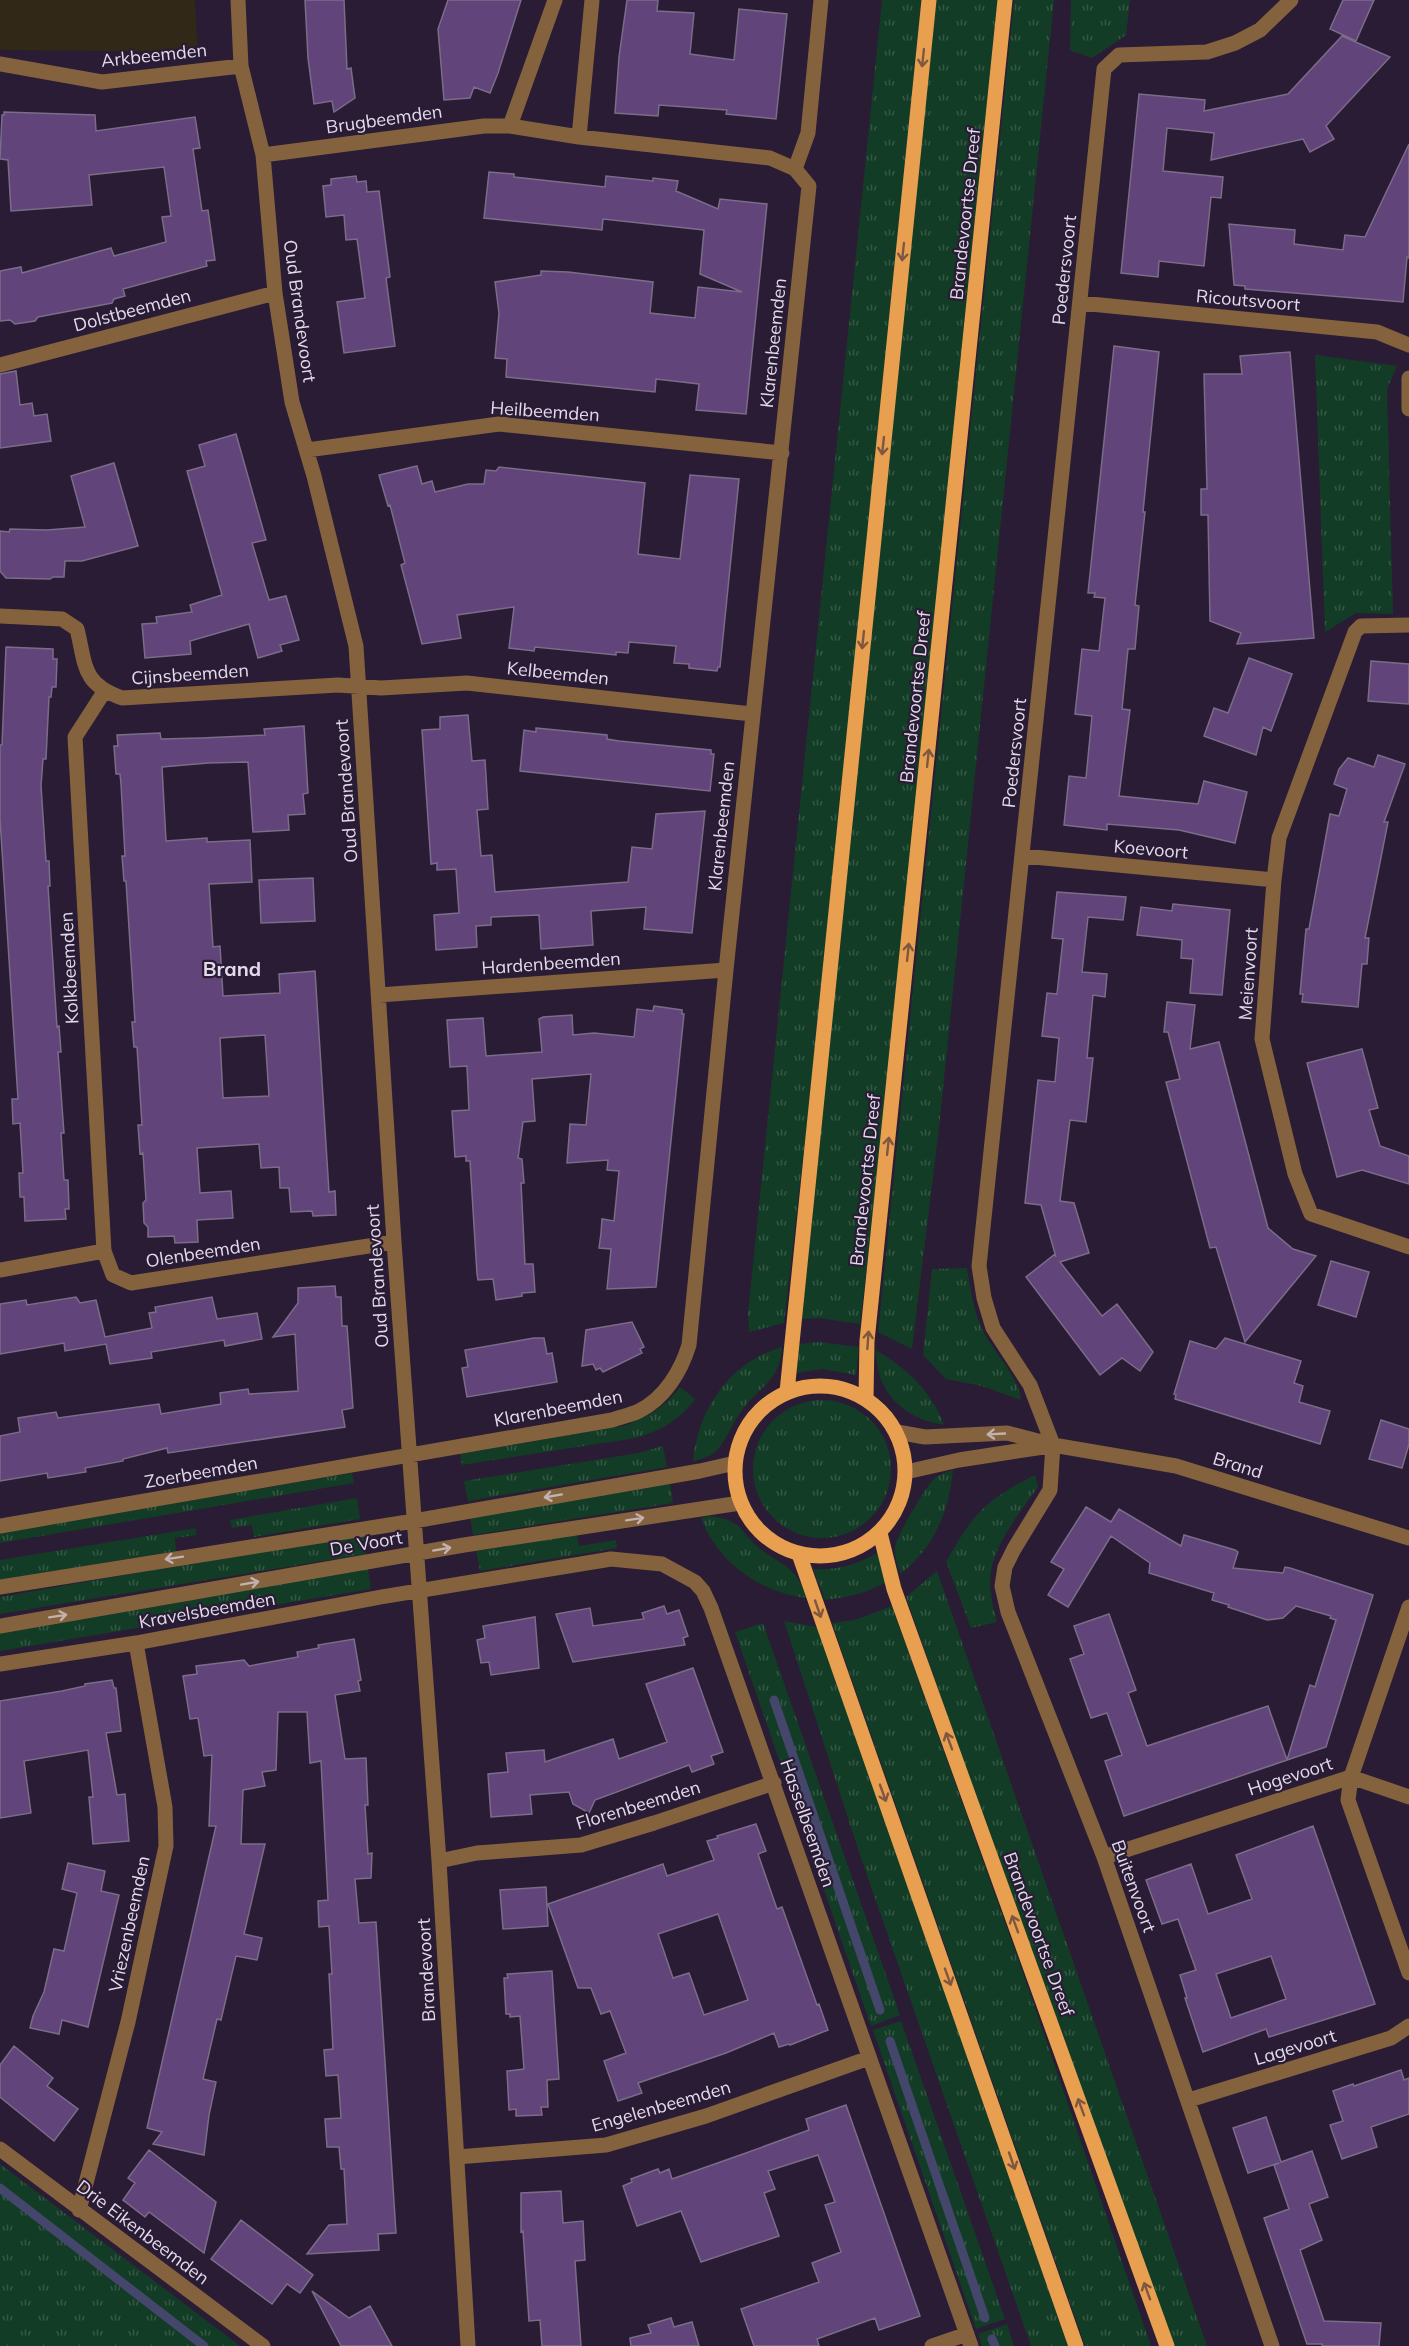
<svg xmlns="http://www.w3.org/2000/svg" width="1409" height="2346" font-family="Mulish,sans-serif">
<style>
.education{fill:#322818}
.grass{fill:url(#grass-tufts)}
.lines{fill:none;stroke-linecap:round;stroke-linejoin:round}
.stream{stroke:#44466b;stroke-width:9}
.building{fill:#61447a;stroke:#7b6c89;stroke-width:1.5;fill-rule:evenodd}
.minor{stroke:#84623e;stroke-width:15}
.major{stroke:#e8a050;stroke-width:15}
.oneway{stroke:#7f5741}
.oneway2{stroke:#c2b1af}
.labels{text-anchor:middle;dominant-baseline:central;stroke-width:4.5;stroke-linejoin:round;paint-order:stroke}
.street-label{font-size:18px;fill:#e3dbec;stroke:#291c34}
.neighbourhood-label{font-size:20px;font-weight:bold;fill:#e3dbec;stroke:#291c34}
</style>
<defs>
<pattern id="grass-tufts" width="24" height="20" patternUnits="userSpaceOnUse" patternTransform="scale(1.5)"><rect width="24" height="20" fill="#123c25"/><path d="M3 7l-1-3M5 7V3M7 7l1-3M15 17l-1-3M17 17v-4M19 17l1-3" fill="none" stroke="#345845"/></pattern>
</defs>
<rect width="100%" height="100%" fill="#291c34"/>
<!-- education -->
<path class="education" d="M0,0h195l3,52 -198,-2z"/>
<!-- grass -->
<path class="grass" d="M882,0h40l-114,1115 -24,208 -35,9 -1,-19z
M936,0h63l-115,1123 -24,201 -41,-6 -18,1z
M1014,0h40l-115,1128 -27,221 -34,-17z
M1071,0h59l-4,35 -34,23 -22,-8z
M1315,355l82,11 -10,23 6,225 -37,-1 -31,19z
M967,1268c4,22 7,47 18,67 12,21 33,41 36,65l-39,-14 -36,-7 -23,-24 9,-86z
M819,1342l40,5 -3,28 -35,-6 -25,4 3,-29z
M782,1347c-2,35 -22,38 -39,62 -10,12 -15,28 -25,40 -7,8 -16,10 -25,12 5,-52 37,-99 89,-114z
M876,1350c31,19 55,40 68,75 -41,-7 -68,-32 -68,-75z
M680,1387l15,12c-16,22 -34,31 -59,39l-174,27 -2,-11 167,-29 27,-13 14,-11z
M753 1469a69 69 0 1 1 138 0a69 69 0 1 1-138 0Z
M663,1446l4,21 -199,34 -4,-20 174,-28z
M953,1470c-4,42 -19,78 -53,104 -3,-9 -6,-18 -5,-27 2,-12 31,-61 40,-69 5,-4 12,-6 18,-8z
M352,1473l2,10 -354,60v-10z
M1035,1475l3,12c-16,22 -37,49 -45,75 -6,20 -1,41 4,60l-26,6 -25,-66c27,-48 39,-62 89,-87z
M670,1482l3,21 -200,32 -3,-20z
M357,1498l3,21 -106,18 -2,-12 -20,3 -2,-8z
M709,1516c34,4 28,13 50,32 27,21 34,15 49,50 -46,-4 -91,-36 -107,-80z
M196,1528v7l-21,3 1,13 -176,29v-20z
M577,1534l2,12 37,-6 1,8 -137,23 -4,-21z
M363,1536l3,18 -366,60v-17l333,-59z
M879,1552l9,29c-20,12 -40,16 -63,19l-12,-31c24,2 45,-5 66,-17z
M368,1569l3,20 -371,62v-21z
M937,1571l270,775h-39l-262,-749z
M892,1606l130,364 129,376h-66l-253,-723 23,-3z
M784,1621l33,6 252,719h-38l-170,-488z
M763,1623l137,392 -29,11 -136,-394z
M901,2021l104,298 -29,10 -103,-299z
M0,2164l240,182h-240z
M1007,2324l7,22h-32l-4,-12z"/>
<g class="lines">
<!-- stream -->
<path class="stream" d="M774,1700l106,310
M890,2041l95,277
M0,2188l204,158
M992,2339l3,7"/>
</g>
<!-- building -->
<path class="building" d="M305,0h39l3,69 4,-1 4,30 -21,14 -2,-11 -18,3 -6,-46z
M448,0h73l-23,73 -8,20 -16,-6 -4,11 -26,2 -6,-71z
M627,0h31l-1,11 37,2 -4,41 44,6 5,-51 48,5 -11,105 -50,-5 1,-4 -68,-5 -1,11 -43,-3 4,-56z
M1343,0h31l-18,41 -26,-12z
M1342,36l48,21 -64,69 8,13 -24,13 -7,-13 -92,21 3,-27 -47,-5 -4,43 60,6 -2,21 -10,-1 -7,69 -45,-5 -1,16 -37,-4 18,-179 66,6 -1,11 84,-17z
M4,112l91,3 1,16 99,-14 5,31 -7,1 9,62 6,-1 7,50 -9,1 1,5 -84,23 2,7 -11,3 -2,4 -74,14 -3,4 -20,3 -5,-4 -10,1v-50l21,-4 1,6 89,-25 3,8 52,-14 -4,-25 9,-1 -7,-49 -75,8 3,30 -81,6 -3,-51 -8,-1 2,-44h2z
M1409,144v114l-2,-1 -4,45 -158,-13v-3l-11,-1 -5,-61 66,6 -1,14 49,6 2,-15 20,2z
M489,172l25,2v3l91,10 1,-11 47,5v-3l25,3 -2,10 42,18 2,-10 47,5 -21,210 -50,-4 3,-26 -43,-5 -1,13 -149,-15 1,-18 -12,-1 4,-45 -4,-31 46,-7v-4l27,1 85,10 -3,31 45,5 3,-31 44,5 -42,-18 4,-44 -101,-11 -1,11 -118,-12z
M356,176l1,6 9,-1 1,11 12,-1 11,86 -4,1 9,68 -51,7 -7,-51 28,-4 -8,-59 -11,1 -2,-25 -18,2 -3,-31 8,-1v-6z
M1114,346l45,6 -16,160h2l-10,93 4,1 -4,43h-7l-6,60 8,1 -11,86 79,8 6,-23 43,11 -12,51 -56,-13 -72,-6v6l-43,-5 5,-49 17,2 6,-62 -17,-2 7,-65 17,2 6,-53 -11,-1 1,-4h-7z
M1290,352l24,286 -77,6 4,-11 -31,-12 -2,-106h-7v-26h6l-3,-115h38l-2,-18z
M16,371l4,34 12,-2 2,13 13,-2 4,27 -51,7v-74z
M236,434l30,106 -14,3 17,57 17,-4 13,44 -19,5 2,6 -24,7 -9,-34 -59,17 1,13 -46,4 -3,-34 15,-1 -1,-6 36,-5 -2,-7 32,-10 -35,-124 18,-5 -6,-21z
M114,463l24,83 -56,15h-17l-1,16h-11l-3,2 -44,-1 -6,-7v-40l9,1 1,-3 37,1 38,-3 -14,-51z
M417,466l5,18 10,-3 3,11 33,-8h16l2,-14 10,1 3,-4 146,16 -7,71 42,5 10,-84 49,4 -19,188h-2l-1,4 -28,-3v-4l-15,-1 2,-17 -47,-4 -1,11 -12,-1v3l-81,-8 -1,4 -25,-3 5,-41 -57,8 4,23 -39,6 -21,-79 4,-2 -15,-58 -2,1 -9,-31z
M6,647l47,2v10h4l-1,28h-4l-1,10h-2l-3,62h-3l-2,27 5,75h3l1,25h-2l9,141 2,-1 2,26h-3l6,81h-3l3,47h4l1,29h-4l1,10 -41,2 -1,-24h-4l-1,-24h4l-3,-50 -7,1 -1,-25h6l-18,-280v-74h2z
M1249,658l43,16 -21,57 -8,-4 -7,28 -52,-19 10,-28 14,5z
M1371,661l38,3v40l-41,-3z
M468,715l4,46 13,-1 3,49 -11,1 4,46 11,-1 3,37 133,-10 4,-35 20,2 4,-35 49,-3 -13,122 -48,-4 2,-22 -55,4 2,34 -52,4 -2,-34 -48,2v8l-15,1 1,21 -41,3 -2,-35 25,-2 -3,-44 -19,1v-7l-6,1 -9,-134 18,-1v-12z
M304,726l4,67 -5,1 2,20 -17,1 1,15 -36,2 -5,-70 -40,1 -46,4 4,74 41,-3v4l43,-2 2,42 -43,2 4,63 7,-1 3,50 57,-3 -1,-19 36,-3 14,221 6,-1 1,24 -23,1 -1,-5 -21,1 -2,-24h-9l-1,-21 -18,1 -2,-24 -62,4 3,45 31,-2 2,27 -36,2 1,22 -23,1 -1,-7 -26,1v-10l-4,-4 -1,-20 3,-3 -3,-47 -3,1 -1,-15 -1,-14h4l-5,-78h-3l-2,-25h3l-9,-141h-2l-2,-25h3l-4,-72 -1,-10h-4l-2,-28h4l-1,-11 43,-2 1,6 40,-1 64,-3 -1,-6zM265,1035l4,61 -46,2 -3,-60z
M536,728l71,7v4l12,2 92,9v4h3l-4,37 -190,-20 4,-41 12,2z
M1378,755l27,9 -21,58h4l-23,116h4l-2,26h-5l-4,43 -56,-5 1,-8h-3l6,-65h3l21,-115 9,2 8,-27 -13,-5 5,-15 9,-11 26,9z
M313,878l2,43 -54,2 -2,-43z
M1057,892l69,5 -3,23 -35,-3 -6,55 25,2 -2,23 -12,-2 -6,63h6l-7,64 -16,-2 -10,81 14,2 15,50 -29,9 42,54 15,-12 36,48 -13,19 -18,-13 -22,17 -74,-98 29,-23 1,3 -15,-52 -16,-2 13,-123 17,2 4,-44 -17,-2 5,-43 10,1 6,-55 -11,-1z
M1173,904l57,6 -8,85 -32,-2 3,-34 -12,-1 1,-18 -45,-5 4,-28 31,4z
M1167,1002l28,3 -5,44 29,-7 49,186 25,21 23,7 -71,86 -29,-95 -6,1 -44,-166 14,-3 -12,-47h-4z
M654,1006l28,4v4h2l-28,273 -49,2 4,-40 -12,-1 2,-15 1,-14 12,2 5,-50 -12,-1 1,-10 -41,3 3,-39 16,1 5,-51 -59,5 3,42 -12,1 -5,36 4,1 2,24h-3l4,81h8l2,28 -13,1v3l-26,4 -3,-21 -15,1 -1,-6 -7,-113h-4v-5l-11,1 -3,-46 17,-1 -2,-44 -17,1 -3,-47 36,-2 3,38 56,-4 -3,-33 4,-2 29,-2 1,20 21,-2 40,4 3,-28 16,2z
M1362,1049l16,59 -9,2 11,36 29,10v28l-47,-14 -25,7 -30,-114z
M1331,1261l38,11 -13,45 -38,-12z
M335,1286l1,11h5l1,29h5l6,82 -11,2 3,17 -177,26 -1,-5 -44,11v2l-38,7 1,4 -38,6 -1,-5 -47,8v-45l20,-4 -2,-14 38,-6 2,6 101,-14 2,10 60,-10 -1,-11 28,-4 1,5 49,-3 -3,-57 -22,3 25,-34v-15z
M76,1297l4,6 16,-3 9,37 47,-9 -3,-15 7,-1 -1,-5 57,-10 5,22 40,-6 5,26 -37,7 -1,-6 -36,6 -37,6 1,6 -42,6 -4,-20 -41,7 -1,-8 -64,11v-50l26,-4 1,5z
M632,1322l12,25 -4,2 2,4 -39,19 -3,-4 -4,2 -3,-6 -11,2 4,-36z
M534,1338h10l3,16 5,-1 5,29 -90,15 -5,-29 6,-1 -3,-17z
M1225,1338l76,23 -7,22 9,3 -4,16 31,9 -10,33 -145,-45 1,-4 -2,-1 16,-53 26,8z
M1381,1420l28,9v15l-7,24 -33,-9z
M1086,1507l25,15 8,-13 62,37 3,-11 51,15 3,2 -5,16 50,5 2,-6 5,1 83,27 -47,152 -39,13 23,-75 5,2 21,-67 -6,-2 1,-2 -35,-10 -13,12 -16,2 -39,-13 1,-2 -17,-5 2,-7 -65,-20 1,-10 -39,-27 -43,71 -20,-12 16,-26 -13,-7z
M664,1606l3,8 12,-4 9,26 -5,2 2,7 -112,17 -17,-48 34,-6 3,18 51,-7 -2,-6z
M1109,1614l27,76 -8,3 19,53 121,-40 19,54 -163,56 -19,-55 17,-6 -15,-42 -16,5 -21,-59 14,-5 -10,-28z
M535,1617l4,51 -48,7 -2,-13 -8,1 -4,-23 8,-2 -2,-12z
M354,1639l7,41 -3,1 2,10 -25,4 10,64 21,-1 2,47h-3l3,49 4,-1 -1,25 -16,1 4,44 17,-1 20,311 -18,1 1,16 -72,4 22,-29 18,-1 -3,-55h-3l-2,-22h-12l-2,-28 16,-1 -3,-43 -12,1 -2,-26 9,-1 -4,-75h3l-3,-48 -10,1 -1,-26 10,-1 -7,-139 -11,2 -3,-51h-29l-2,58 -14,2 3,14 -22,4 -2,54h24l-21,90 18,4 -5,22 -21,-4 -15,64 -4,-1 -14,60 13,3 -7,33 -5,40 -51,-11 9,-12 -15,-4 69,-302h-7l3,-71 -8,1 -6,-38 -8,1 -7,-43 14,-2 -1,-8 48,-6 5,6 49,-9 -1,-5 22,-4 -1,-3z
M693,1668l30,84 -12,4 3,8 -22,8 -3,-7 -94,35 -6,13 -16,-9 -4,-12 -39,3 2,19 -41,3 -3,-43 20,-2 -2,-19 38,-3 1,12 68,-23 6,20 48,-17 -21,-58z
M112,1680l2,8h2l5,43 -15,2 11,62 8,-1 4,47 -36,3 -4,-47h4l-5,-47 -64,11 7,52 -31,5v-117l62,-10 23,-5v-2z
M756,1824l10,27 -8,3 19,55 5,-2 35,98 2,-1 9,26 -38,15 -1,-1 -10,3 -5,-14 -48,20 -88,30 4,10 -24,8 -14,-40 22,-8 -16,-42 -9,3 -10,-26h-13l-30,-84 115,-40 4,12 47,-16 -7,-19 11,-3 -1,-2zM718,1914l30,86 -44,15 -15,-42 -16,5 -15,-44z
M1313,1826l62,178 -106,33 -3,-8 -63,23 -18,-54h2l-7,-23 16,-5 -18,-51 -16,5 -16,-44 45,-16 17,50 44,-15 -16,-44zM1271,1956l15,43 -55,19 -15,-44z
M68,1863l37,8 -4,20 18,4 -31,132 -26,-7 -3,14 -29,-6 3,-12 11,-24 10,-43 10,2 13,-58 -15,-4z
M546,1887l2,39 -45,3 -3,-39z
M552,1971l7,108 -12,1 1,27h-7l1,8 -26,1v-7l-7,1 -2,-39 17,-2 -4,-53 -10,1v-3h-4l-2,-36h4l-1,-4z
M14,2046l39,32 -6,8 31,23 -24,32 -54,-44v-32z
M1401,2070l3,10 5,-2v36l-38,13 6,20 -35,12 -12,-34 13,-4 -10,-30 20,-7 1,2z
M846,2105l74,211 -41,14 -4,-12 -58,21 2,7h-65l-13,-37 78,-27 -7,-19 29,-11 -16,-47 10,-3 -17,-47 -50,16 7,18 -11,4 15,43 -78,26 -20,-51 -44,15 -14,-40 9,-4 -1,-3 27,-10 2,4 9,-4 3,10 74,-26 63,-23 -3,-11z
M1266,2117l15,45 31,-11 16,46 -19,7 13,36 -22,10 24,71 57,2 -2,23h-57v-2h-15l-43,-126 25,-9 -15,-44 5,-2 -31,10 -15,-45z
M149,2150l67,52 -12,51 -55,-41 -4,5 -22,-17 12,-17 -7,-5z
M561,2191l2,32 20,-2 2,39 -10,1 6,85h-39l-2,-26 -11,1 -6,-90 -2,1v-39z
M241,2220l72,55 -13,18 -13,-9 -15,20 -61,-45z
M312,2291l37,27 21,-12 22,40h-51z
M671,2318l3,9 18,-5 7,24h-68l-1,-8 21,-5 -3,-8z"/>
<g class="lines">
<!-- minor -->
<path class="minor" d="M238,0l3,66 22,89 12,138 17,109 22,74 42,170 38,596 45,619 29,485
M0,64l102,18 139,-16
M510,126l45,-126
M579,137l13,-137
M263,155l221,-29h26l69,11 191,21 25,11
M1080,303l297,29 32,13
M0,365l275,-72
M1409,378v31
M307,450l192,-26 283,29
M0,616l62,3 15,10c9,37 5,55 45,69l216,-13 43,3 86,-5 285,31
M1409,625l-48,1 -6,6 -76,206 -5,42 -12,159 33,135 16,40 98,33
M104,692l-29,45 29,514
M1023,856l251,24
M379,995l347,-25
M0,1270l104,-19 9,24 18,8 263,-41
M897,1432l28,5 82,-4 46,12 123,21 233,72
M906,1472l53,-12 91,-14
M0,1526l612,-106c8,-3 19,-5 27,-9 26,-13 42,-40 50,-66l37,-375 83,-784 -14,-17 13,-36 13,-133
M0,1587l414,-66 286,-50 35,-8
M0,1626l464,-81 276,-42
M0,1664l136,-21 245,-46 230,-38 51,5 33,18 8,9 8,17 260,738
M1409,1797l-58,-20 -3,23 61,173
M1104,1857l247,-80 58,-170
M439,1861l38,-8 104,-8 73,-22 120,-40
M1189,2100l202,-62 18,-12
M0,2149l263,197
M457,2157l149,-12 100,-29 163,-58
M79,2210l49,-188 38,-176 -1,-39 -29,-164
M932,2346l35,-12
M1272,2346l-168,-489 -96,-245 -6,-26 3,-19 9,-18 36,-59 3,-45 -23,-60 -37,-57 -9,-30 -5,-32 125,-1197 15,-14 88,-3 28,-9 25,-13 31,-30"/>
<!-- major -->
<path class="major" d="M735 1471a85 85 0 1 1 170 0a85 85 0 1 1-170 0Z
M787,1392l142,-1392
M866,1398l1,-57 138,-1341
M880,1533l14,56 273,757
M799,1554l277,792"/>
</g>
<!-- one-way arrows -->
<defs><path id="oneway-shaft" d="M-6 0H5M1.5-3L5.5 0L1.5 3" fill="none" stroke-width="1.6" stroke-linecap="round" stroke-linejoin="round" transform="scale(1.5)"/></defs>
<g class="oneway">
<use href="#oneway-shaft" transform="translate(923 58) rotate(96)"/>
<use href="#oneway-shaft" transform="translate(903 252) rotate(96)"/>
<use href="#oneway-shaft" transform="translate(883 446) rotate(96)"/>
<use href="#oneway-shaft" transform="translate(863 640) rotate(96)"/>
<use href="#oneway-shaft" transform="translate(928 758) rotate(-84)"/>
<use href="#oneway-shaft" transform="translate(908 952) rotate(-84)"/>
<use href="#oneway-shaft" transform="translate(888 1146) rotate(-84)"/>
<use href="#oneway-shaft" transform="translate(868 1340) rotate(-86)"/>
<use href="#oneway-shaft" transform="translate(818 1609) rotate(71)"/>
<use href="#oneway-shaft" transform="translate(949 1741) rotate(-110)"/>
<use href="#oneway-shaft" transform="translate(883 1793) rotate(70)"/>
<use href="#oneway-shaft" transform="translate(1015 1924) rotate(-110)"/>
<use href="#oneway-shaft" transform="translate(948 1977) rotate(70)"/>
<use href="#oneway-shaft" transform="translate(1081 2107) rotate(-110)"/>
<use href="#oneway-shaft" transform="translate(1012 2161) rotate(71)"/>
<use href="#oneway-shaft" transform="translate(1147 2291) rotate(-110)"/>
</g>
<g class="oneway2">
<use href="#oneway-shaft" transform="translate(996 1434) rotate(177)"/>
<use href="#oneway-shaft" transform="translate(553 1496) rotate(170)"/>
<use href="#oneway-shaft" transform="translate(635 1519) rotate(-9)"/>
<use href="#oneway-shaft" transform="translate(442 1549) rotate(-10)"/>
<use href="#oneway-shaft" transform="translate(174 1558) rotate(171)"/>
<use href="#oneway-shaft" transform="translate(250 1583) rotate(-10)"/>
<use href="#oneway-shaft" transform="translate(58 1616) rotate(-9)"/>
</g>
<g class="labels">
<!-- street labels -->
<g class="street-label">
<text transform="translate(154 55) rotate(-6)">Arkbeemden</text>
<text transform="translate(384 119) rotate(-8)">Brugbeemden</text>
<text transform="translate(965 214) rotate(-84)">Brandevoortse Dreef</text>
<text transform="translate(1064 270) rotate(-84)">Poedersvoort</text>
<text transform="translate(1248 300) rotate(5)">Ricoutsvoort</text>
<text transform="translate(132 310) rotate(-15)">Dolstbeemden</text>
<text transform="translate(300 311) rotate(82)">Oud Brandevoort</text>
<text transform="translate(773 343) rotate(-84)">Klarenbeemden</text>
<text transform="translate(545 411) rotate(4)">Heilbeemden</text>
<text transform="translate(558 673) rotate(6)">Kelbeemden</text>
<text transform="translate(190 674) rotate(-4)">Cijnsbeemden</text>
<text transform="translate(915 697) rotate(-84)">Brandevoortse Dreef</text>
<text transform="translate(1014 753) rotate(-84)">Poedersvoort</text>
<text transform="translate(346 791) rotate(-94)">Oud Brandevoort</text>
<text transform="translate(721 826) rotate(-84)">Klarenbeemden</text>
<text transform="translate(1151 849) rotate(5)">Koevoort</text>
<text transform="translate(551 963) rotate(-4)">Hardenbeemden</text>
<text transform="translate(69 968) rotate(-93)">Kolkbeemden</text>
<text transform="translate(1248 974) rotate(-86)">Meienvoort</text>
<text transform="translate(865 1180) rotate(-84)">Brandevoortse Dreef</text>
<text transform="translate(203 1252) rotate(-9)">Olenbeemden</text>
<text transform="translate(377 1276) rotate(-94)">Oud Brandevoort</text>
<text transform="translate(558 1408) rotate(-11)">Klarenbeemden</text>
<text transform="translate(1238 1465) rotate(17)">Brand</text>
<text transform="translate(201 1472) rotate(-10)">Zoerbeemden</text>
<text transform="translate(366 1543) rotate(-10)">De Voort</text>
<text transform="translate(207 1610) rotate(-10)">Kravelsbeemden</text>
<text transform="translate(1290 1776) rotate(-18)">Hogevoort</text>
<text transform="translate(638 1805) rotate(-17)">Florenbeemden</text>
<text transform="translate(808 1823) rotate(71)">Hasselbeemden</text>
<text transform="translate(1134 1886) rotate(70)">Buitenvoort</text>
<text transform="translate(129 1924) rotate(-78)">Vriezenbeemden</text>
<text transform="translate(1039 1934) rotate(70)">Brandevoortse Dreef</text>
<text transform="translate(426 1970) rotate(-93)">Brandevoort</text>
<text transform="translate(1295 2047) rotate(-17)">Lagevoort</text>
<text transform="translate(661 2106) rotate(-16)">Engelenbeemden</text>
<text transform="translate(143 2232) rotate(37)">Drie Eikenbeemden</text>
</g>
<!-- neighbourhood labels -->
<g class="neighbourhood-label">
<text x="232" y="968">Brand</text>
</g>
</g>
</svg>
